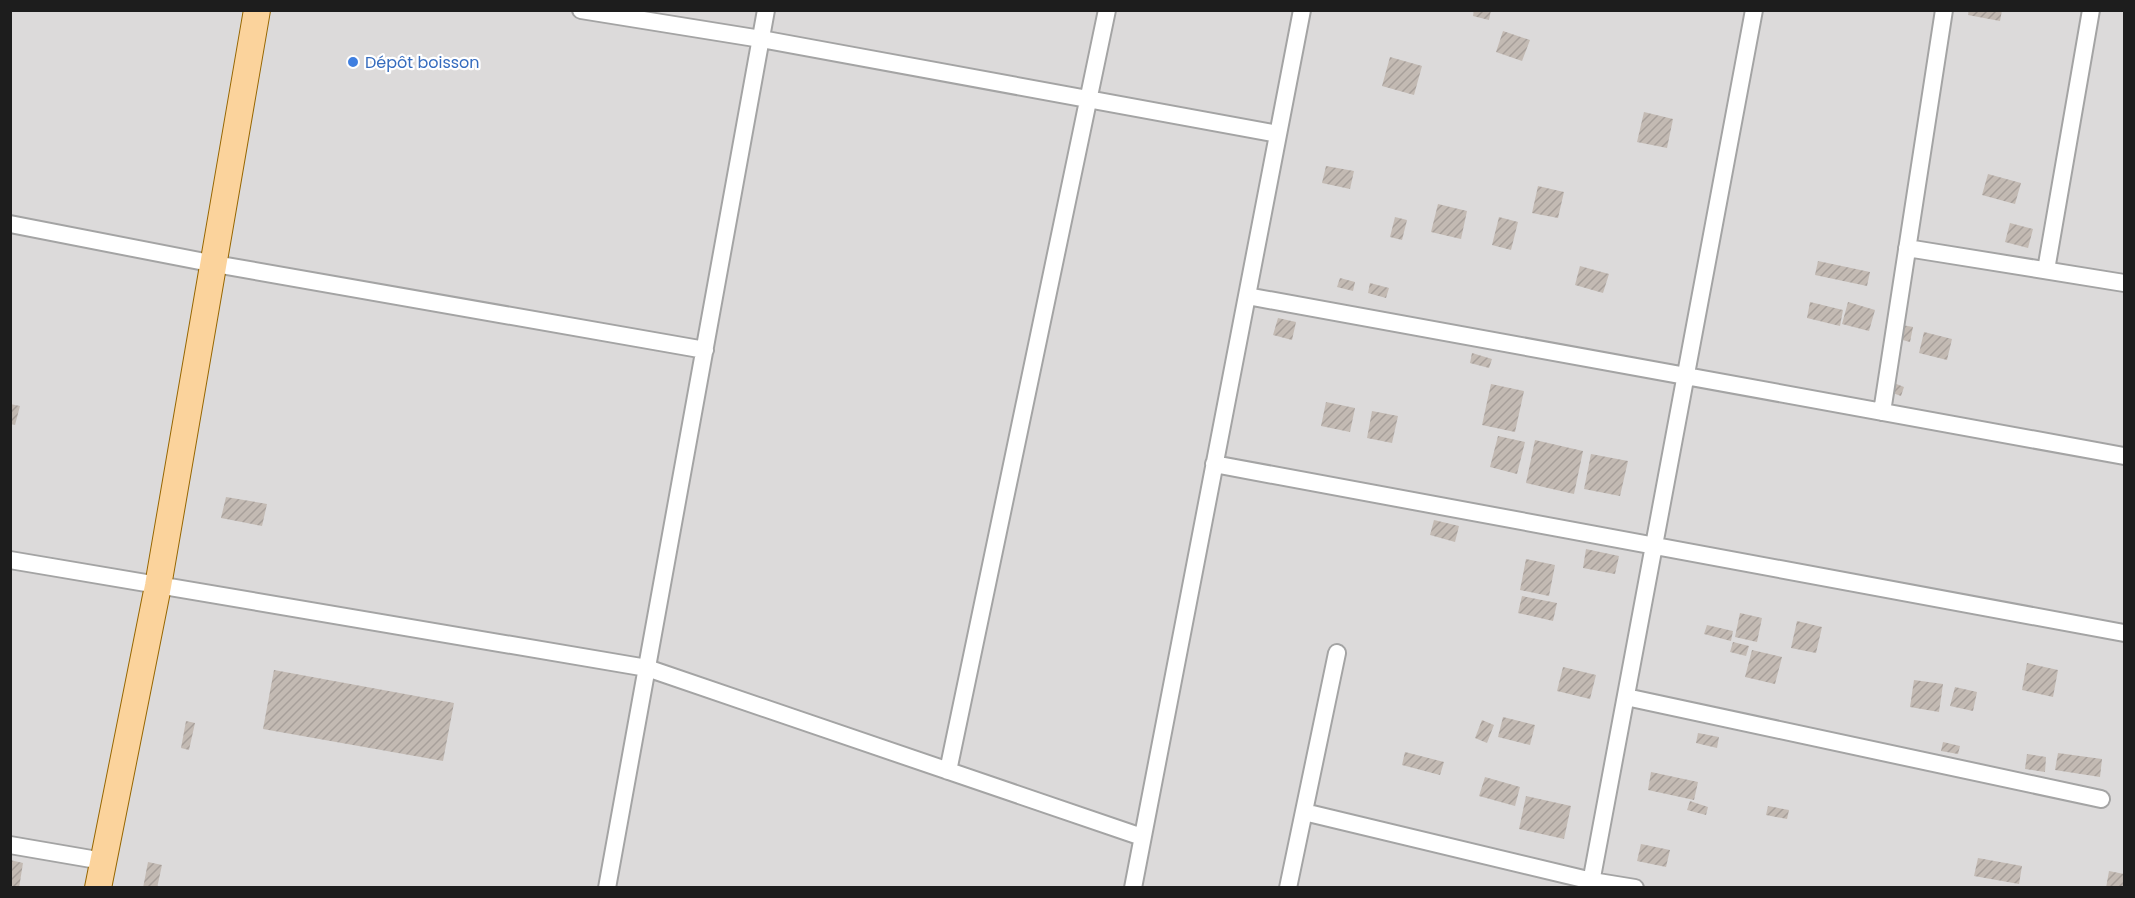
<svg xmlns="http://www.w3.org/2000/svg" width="2135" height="898" font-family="Poppins,sans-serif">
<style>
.residential{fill:#dcdada}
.building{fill:url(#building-hatch)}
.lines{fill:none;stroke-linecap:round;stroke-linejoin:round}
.minor-casing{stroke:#a4a4a4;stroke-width:20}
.primary-casing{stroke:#966601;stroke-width:28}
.minor{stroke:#fff;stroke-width:16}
.primary{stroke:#fbd39c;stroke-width:26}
.shop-dot{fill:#3f7fe0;stroke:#fff;stroke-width:2}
.labels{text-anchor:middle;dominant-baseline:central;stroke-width:4.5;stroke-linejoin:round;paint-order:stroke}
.shop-label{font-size:16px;fill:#366cbe;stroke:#fff;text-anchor:start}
</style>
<defs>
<pattern id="building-hatch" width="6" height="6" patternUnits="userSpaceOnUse" patternTransform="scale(1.5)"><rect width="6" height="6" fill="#c3bab3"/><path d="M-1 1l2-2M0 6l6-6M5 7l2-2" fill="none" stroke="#a79f9a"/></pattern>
</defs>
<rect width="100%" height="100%" fill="#efebe3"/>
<!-- residential -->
<path class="residential" d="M11,11h2113v876h-2113z"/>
<!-- building -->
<path class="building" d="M1474,10h17l-2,10 -16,-4z
M1969,10h33l-2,11 -32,-6z
M1503,31l27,9 -8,21 -26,-9z
M1390,57l32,9 -8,29 -32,-9z
M1644,112l29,7 -6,29 -30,-6z
M1326,166l28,5 -4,18 -28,-6z
M1988,174l33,9 -6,21 -33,-9z
M1538,186l26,6 -6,26 -26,-5z
M1438,204l29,7 -6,28 -30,-7z
M1395,217l12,3 -5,20 -12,-3z
M1499,217l19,5 -7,28 -19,-5z
M2010,223l23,6 -5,19 -23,-6z
M1818,261l52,11 -3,14 -52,-11z
M1580,266l29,8 -6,19 -28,-8z
M1340,278l15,4 -2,9 -16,-4z
M1370,283l19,5 -3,10 -18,-5z
M1810,302l33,8 -3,16 -33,-8z
M1848,302l27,8 -6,21 -27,-7z
M1278,318l18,4 -4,18 -19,-5z
M1902,325l11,2 -3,15 -11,-3z
M1924,332l28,7 -5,21 -28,-7z
M1472,353l20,6 -3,9 -19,-5z
M1894,383l10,4 -3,9 -11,-4z
M1491,384l33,7 -9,41 -33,-7z
M1326,402l29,6 -5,24 -29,-6z
M10,404l10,2 -5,19 -5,-1z
M1372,411l26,5 -6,27 -25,-5z
M1498,436l27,6 -8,32 -27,-7z
M1535,440l48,11 -9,43 -48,-11z
M1591,454l37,7 -8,35 -36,-7z
M226,497l41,7 -5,22 -41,-8z
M1434,520l25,6 -4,16 -25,-7z
M1586,549l33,7 -4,18 -32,-6z
M1526,559l29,6 -6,31 -29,-6z
M1522,596l35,7 -4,18 -35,-8z
M1740,613l22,5 -5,24 -22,-5z
M1797,621l25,6 -6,26 -25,-5z
M1707,625l26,6 -2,10 -27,-7z
M1733,642l16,4 -3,10 -16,-4z
M1752,650l30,7 -7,27 -30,-7z
M2027,663l31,7 -5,27 -31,-7z
M1563,667l33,8 -6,24 -33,-8z
M274,670l180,33 -11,58 -180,-32z
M1914,680l29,4 -4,28 -29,-5z
M1955,687l22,5 -4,19 -23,-5z
M1503,717l32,8 -5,20 -32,-8z
M1482,720l12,5 -7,18 -12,-5z
M186,721l9,2 -6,27 -8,-2z
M1698,733l21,4 -2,11 -21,-5z
M1943,742l17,4 -2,8 -17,-3z
M1405,752l39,10 -4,13 -38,-10z
M2058,753l44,6 -2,18 -45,-7z
M2027,754l19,3 -1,15 -20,-3z
M1651,772l47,10 -4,18 -46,-10z
M1485,777l35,10 -5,19 -36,-10z
M1526,796l45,10 -7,33 -45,-10z
M1690,801l18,6 -2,8 -19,-5z
M1768,806l21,4 -2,9 -21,-4z
M1641,844l29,6 -4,17 -29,-6z
M1978,858l44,8 -3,18 -45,-8z
M10,860l13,3 -4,25h-9z
M148,862l14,3 -5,23h-14z
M2109,871l15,3v14h-18z"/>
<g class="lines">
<!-- minor casing -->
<g class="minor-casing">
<path id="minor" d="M581,10l180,29 517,95
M10,224l205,40 490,86
M1907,248l217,35
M2046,270l45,-260
M1247,296l877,160
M1882,412l62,-402
M1214,464l910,169
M10,560l637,108 495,169
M1626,697l475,102
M948,771l159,-761
M1304,812l288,69 43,7
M10,845l93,16
M607,888l159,-878
M1133,888l169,-878
M1288,888l49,-235
M1590,888l164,-878"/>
</g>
<!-- primary casing -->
<g class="primary-casing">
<path id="primary" d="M98,888l60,-302 99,-576"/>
</g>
<!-- minor -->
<use href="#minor" class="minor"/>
<!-- primary -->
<use href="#primary" class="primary"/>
</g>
<!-- markers -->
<circle class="shop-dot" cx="353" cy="62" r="6"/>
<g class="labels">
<!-- shop labels -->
<g class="shop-label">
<text x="365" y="62">Dépôt boisson</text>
</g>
</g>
<!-- border -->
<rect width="2135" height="898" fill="none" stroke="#1d1d1d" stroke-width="24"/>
</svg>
